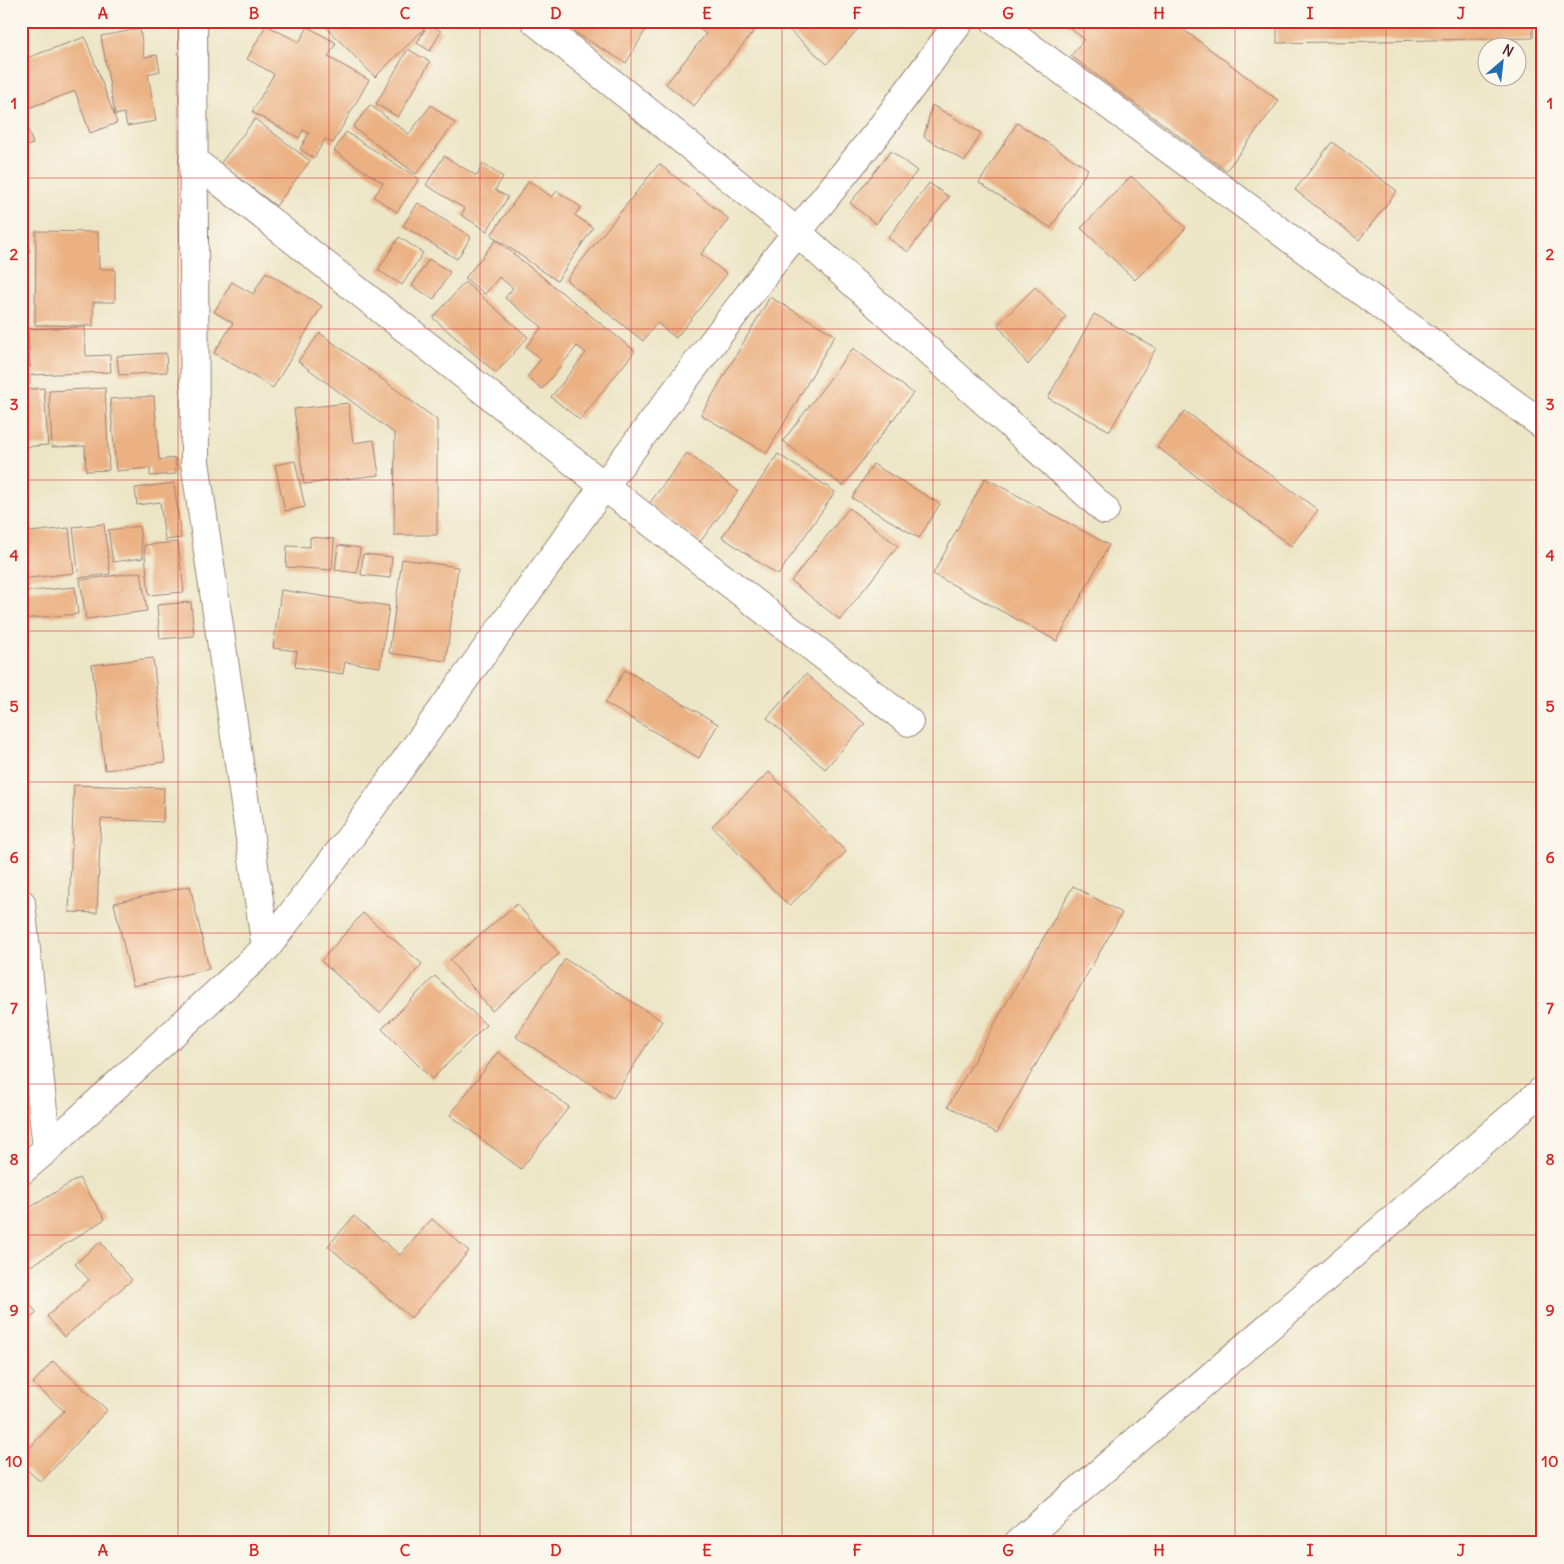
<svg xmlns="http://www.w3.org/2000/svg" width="1564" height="1564" font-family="Delius,sans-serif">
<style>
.building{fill:#ebb183}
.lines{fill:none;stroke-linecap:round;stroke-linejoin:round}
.minor-casing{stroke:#9b8278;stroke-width:30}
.minor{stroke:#fff;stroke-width:28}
.grid{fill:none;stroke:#d62828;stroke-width:1;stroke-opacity:0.55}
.neatline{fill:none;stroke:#d62828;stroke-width:2}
.grid-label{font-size:16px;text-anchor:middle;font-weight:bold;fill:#d62828}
</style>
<rect width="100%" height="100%" fill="#fbf7ec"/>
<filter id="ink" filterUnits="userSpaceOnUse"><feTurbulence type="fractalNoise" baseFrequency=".02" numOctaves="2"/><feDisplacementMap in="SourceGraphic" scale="10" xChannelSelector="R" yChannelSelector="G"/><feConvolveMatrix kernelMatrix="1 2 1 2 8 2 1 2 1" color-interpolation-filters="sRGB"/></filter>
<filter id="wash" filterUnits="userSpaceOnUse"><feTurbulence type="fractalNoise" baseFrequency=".0096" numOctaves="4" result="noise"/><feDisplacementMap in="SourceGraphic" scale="20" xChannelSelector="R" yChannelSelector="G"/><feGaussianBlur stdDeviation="1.12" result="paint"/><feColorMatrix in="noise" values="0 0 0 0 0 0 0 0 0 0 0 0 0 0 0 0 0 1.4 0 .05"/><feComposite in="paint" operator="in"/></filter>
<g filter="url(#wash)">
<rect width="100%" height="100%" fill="#ece5c6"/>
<g id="blocks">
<!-- building -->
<path class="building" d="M320,21h97l7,8 -49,48z
M581,21h70l-25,42 -52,-31z
M690,21h60l7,6 -63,79 -28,-22 40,-50z
M779,21h86l-38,43z
M1061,21h111l107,80 -53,70 -155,-115 13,-17z
M1277,21h256v17l-256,5z
M428,24l13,7 -11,20 -13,-8z
M266,25l33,17 9,-15 28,16 -8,14 41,23 -36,63 -8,-4 -11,19 -14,-9 9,-16 -6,-3 -4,8 -47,-26 22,-38 -27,-15z
M140,29l4,28 13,-2 3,16 -12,3 8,47 -29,5 -3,-13 -9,2 -14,-79z
M85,37l32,86 -27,10 -15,-42 -47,17 -7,-18v-30z
M408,49l22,13 -32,55 -22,-13z
M370,105l39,29 22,-29 24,18 -39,51 -63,-47z
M932,105l49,28 -16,28 -41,-24z
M21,110l12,34 -12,4z
M255,119l55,42 -34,45 -56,-42z
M1017,123l71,46 -37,59 -72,-45z
M346,132l73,47 -22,33 -23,-15 9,-14 -49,-32z
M1332,142l65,49 -38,49 -64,-50z
M891,151l26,20 -41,53 -26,-21z
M444,156l33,20 6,-12 20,13 -8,13 13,7 -21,34 -26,-16 4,-6 -39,-24z
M659,164l70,55 -28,35 26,20 -51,64 -19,-15 -14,18 -77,-61z
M1131,176l55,52 -51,52 -54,-52z
M529,181l23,16 5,-6 24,16 -6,8 18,13 -36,53 -66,-46z
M929,183l20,14 -41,55 -20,-14z
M418,203l53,34 -14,22 -54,-33z
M22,218l8,34 -9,3v-36z
M36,231l62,1 1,37h16v33h-22v24l-58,-1z
M399,237l24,16 -21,32 -24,-15z
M496,240l139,111 -55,69 -29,-23 35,-44 -9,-7 -35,43 -15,-12 14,-18 -15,-12 16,-20 -37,-29 8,-10 -14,-11 -14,17 -20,-16z
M429,259l21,13 -16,27 -22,-13z
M266,272l56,34 -49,82 -59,-35 19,-30 -19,-11 18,-30 21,12z
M465,282l63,55 -32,36 -63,-55z
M1035,287l31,30 -38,48 -30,-40z
M770,297l65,38 -68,118 -66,-38z
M1094,314l62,34 -46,83 -62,-33z
M85,327l1,29 24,-1 1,17 -81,3v9h-9v-49l6,-1 3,34 -2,-39z
M320,333l117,87v115h-43l1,-101 -97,-73z
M853,348l60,45 -70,93 -60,-45z
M166,353l1,19 -48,3 -2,-19z
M44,388l4,57 -27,2v-57z
M105,388l4,82 -23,1 -1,-25 -33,1 -3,-56z
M154,396l5,64 16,-2 1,16 -26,2v-8l-34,3 -6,-72z
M348,403l5,40 21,-3 5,35 -75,9 -10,-75z
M1185,411l133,99 -27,36 -134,-99z
M687,453l51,38 -38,51 -51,-38z
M778,454l57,38 -57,83 -56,-38z
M295,461l10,46 -20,4 -10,-46z
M873,464l67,40 -21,34 -67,-40z
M985,478l124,67 -52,96 -124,-67z
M174,483l7,55 -16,2 -5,-38 -23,3 -2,-17z
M849,508l49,38 -58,74 -49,-39z
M21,510h6l3,22 39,-4 5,45 -53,6z
M104,524l6,50 -31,4 -6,-51z
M139,526l4,32 -30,4 -5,-32z
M310,537l24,2 -2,31 -46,-3 1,-21 23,1z
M178,542l6,50 -35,3 -5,-50z
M338,545l22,3 -3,25 -22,-3z
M363,554l29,3 -2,21 -29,-3z
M402,559l56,8 -12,94 -57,-8z
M141,572l6,39 -61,8 -6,-39z
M75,587l3,27 -57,5v-27z
M281,590l108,16 -9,61 -35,-5 -2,12 -48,-7 2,-16 -24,-3z
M191,602l3,34 -34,3 -3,-34z
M153,658l12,104 -60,8 -13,-105z
M625,670l93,54 -19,34 -94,-55z
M806,674l59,50 -40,45 -58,-51z
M769,772l77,80 -57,54 -77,-80z
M74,785l90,3 -1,34 -62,-3 -4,94 -28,-1z
M190,886l19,83 -76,17 -19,-83z
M1073,886l49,27 -125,220 -49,-27z
M517,904l42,50 -67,57 -42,-51z
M363,913l59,51 -42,49 -59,-52z
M565,959l97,62 -49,77 -97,-61z
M435,976l51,49 -54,54 -50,-50z
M498,1052l71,55 -48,62 -71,-54z
M79,1178l26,41 -74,47 -10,-16v-37z
M354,1216l46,39 32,-36 37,32 -58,67 -83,-72z
M100,1242l32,38 -68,57 -17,-21 42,-36 -14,-16z
M21,1293l16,20 -16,12z
M53,1361l54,49 -66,72 -20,-17v-8l43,-46 -31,-28z"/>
</g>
</g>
<g filter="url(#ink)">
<use href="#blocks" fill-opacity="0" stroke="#9b8278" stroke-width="1"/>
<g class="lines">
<!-- minor casing -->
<g class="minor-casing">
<path id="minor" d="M193,21l2,441 71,486
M535,21l262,211 308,278
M995,21l548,404
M193,160l411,326 305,236
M21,903l26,246
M21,1171l26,-22 219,-201 80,-105 258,-357 174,-230 103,-128 79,-107
M1018,1543l525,-453"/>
</g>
<!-- minor -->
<use href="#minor" class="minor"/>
</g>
</g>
<!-- grid -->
<path class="grid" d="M178,21v1522M329,21v1522M480,21v1522M631,21v1522M782,21v1522M933,21v1522M1084,21v1522M1235,21v1522M1386,21v1522M21,178h1522M21,329h1522M21,480h1522M21,631h1522M21,782h1522M21,933h1522M21,1084h1522M21,1235h1522M21,1386h1522"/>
<!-- margin -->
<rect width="1564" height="1564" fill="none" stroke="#fbf7ec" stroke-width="55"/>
<!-- north arrow -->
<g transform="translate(1502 62) rotate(28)"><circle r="24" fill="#fbf7ec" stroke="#b4a19f"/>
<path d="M0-4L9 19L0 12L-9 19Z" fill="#1f6fb2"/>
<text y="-8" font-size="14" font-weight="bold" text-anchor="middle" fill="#4a1f2b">N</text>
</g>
<rect x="28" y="28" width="1508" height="1508" class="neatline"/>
<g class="grid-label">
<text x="103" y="19">A</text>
<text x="254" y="19">B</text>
<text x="405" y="19">C</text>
<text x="556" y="19">D</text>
<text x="707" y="19">E</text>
<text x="857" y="19">F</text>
<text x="1008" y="19">G</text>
<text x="1159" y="19">H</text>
<text x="1310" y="19">I</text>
<text x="1461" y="19">J</text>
<text x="14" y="109">1</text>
<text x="1550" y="109">1</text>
<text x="14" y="260">2</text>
<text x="1550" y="260">2</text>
<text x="14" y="410">3</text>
<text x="1550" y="410">3</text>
<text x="14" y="561">4</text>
<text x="1550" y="561">4</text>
<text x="14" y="712">5</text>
<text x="1550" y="712">5</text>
<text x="14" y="863">6</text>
<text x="1550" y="863">6</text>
<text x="14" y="1014">7</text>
<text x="1550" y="1014">7</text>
<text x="14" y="1165">8</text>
<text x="1550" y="1165">8</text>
<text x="14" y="1316">9</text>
<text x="1550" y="1316">9</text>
<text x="14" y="1467">10</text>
<text x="1550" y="1467">10</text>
<text x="103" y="1556">A</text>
<text x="254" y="1556">B</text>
<text x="405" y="1556">C</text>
<text x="556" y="1556">D</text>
<text x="707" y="1556">E</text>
<text x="857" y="1556">F</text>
<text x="1008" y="1556">G</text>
<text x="1159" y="1556">H</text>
<text x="1310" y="1556">I</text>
<text x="1461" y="1556">J</text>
</g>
</svg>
